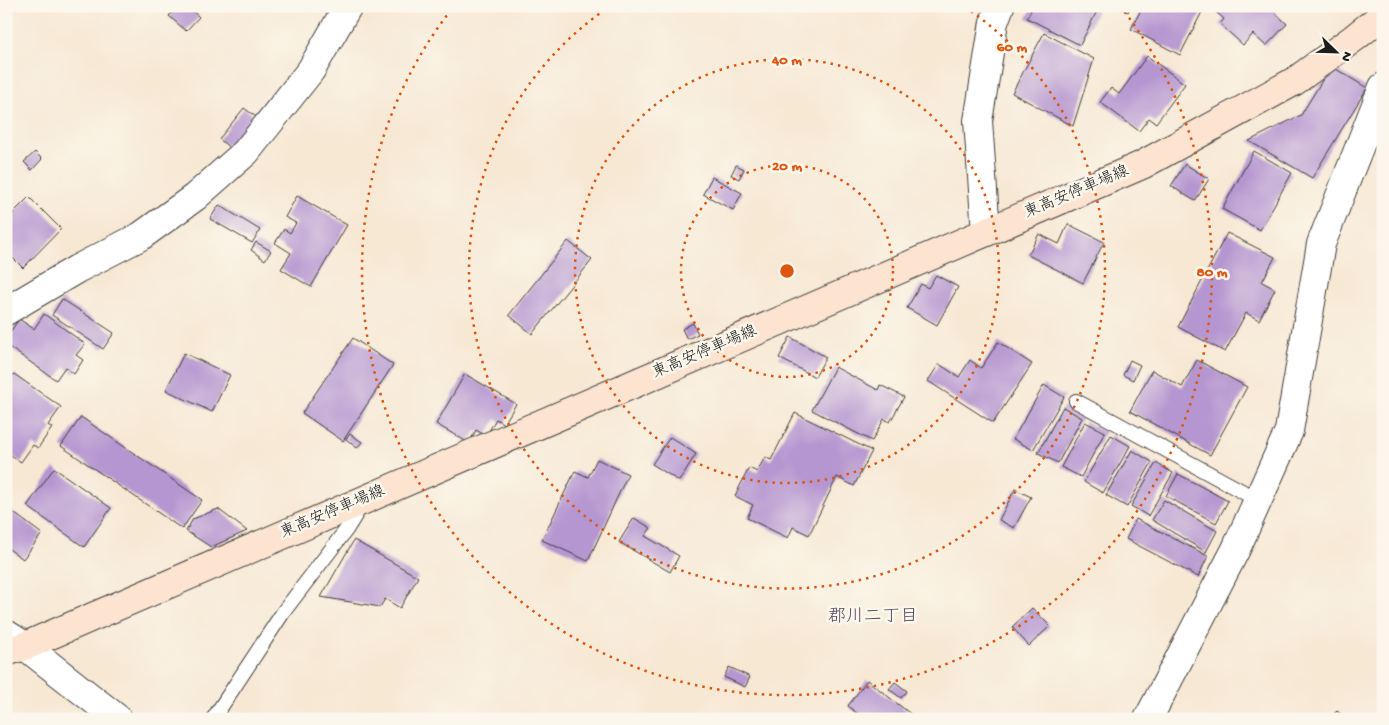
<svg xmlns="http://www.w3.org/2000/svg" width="1389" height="725" font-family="'Gochi Hand','Klee One',sans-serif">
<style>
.building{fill:#b596d0}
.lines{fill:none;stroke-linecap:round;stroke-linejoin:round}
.service-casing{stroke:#3d3b38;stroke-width:16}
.minor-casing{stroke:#3d3b38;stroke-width:30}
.secondary-casing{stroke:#3d3b38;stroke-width:30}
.service{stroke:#fff;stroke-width:14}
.minor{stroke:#fff;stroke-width:28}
.secondary{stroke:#fde4d1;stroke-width:28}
.ring{fill:none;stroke:#de560d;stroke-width:2.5;stroke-dasharray:2.5 5}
.labels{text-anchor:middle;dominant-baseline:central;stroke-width:5;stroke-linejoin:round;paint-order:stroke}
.street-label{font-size:16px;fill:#1c1c1c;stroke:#fbf7ec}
.neighbourhood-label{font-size:18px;fill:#52475b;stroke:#fbf7ec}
.centre{fill:#de560d;stroke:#fbf7ec;stroke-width:2.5}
.ring-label{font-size:15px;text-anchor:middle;font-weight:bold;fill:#de560d;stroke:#fbf7ec;stroke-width:5;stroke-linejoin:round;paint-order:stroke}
</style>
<rect width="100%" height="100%" fill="#fbf7ec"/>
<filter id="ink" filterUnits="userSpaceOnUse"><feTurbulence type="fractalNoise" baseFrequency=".02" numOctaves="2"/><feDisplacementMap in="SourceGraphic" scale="10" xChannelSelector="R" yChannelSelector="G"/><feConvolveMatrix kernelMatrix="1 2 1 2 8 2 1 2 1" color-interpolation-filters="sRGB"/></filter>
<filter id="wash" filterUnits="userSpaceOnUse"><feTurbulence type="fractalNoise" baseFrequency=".0096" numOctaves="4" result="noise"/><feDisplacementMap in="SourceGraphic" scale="20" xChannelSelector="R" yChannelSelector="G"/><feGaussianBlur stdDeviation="1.12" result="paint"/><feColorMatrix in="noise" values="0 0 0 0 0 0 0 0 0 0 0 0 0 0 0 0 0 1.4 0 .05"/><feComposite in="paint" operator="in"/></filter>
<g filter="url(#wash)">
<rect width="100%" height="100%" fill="#f7e8d4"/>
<g id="blocks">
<!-- building -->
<path class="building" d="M178,6h9l12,11 -13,14 -17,-15z
M1033,6h59l6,3 -18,36 -53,-27z
M1117,6h14l-3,6z
M1143,6h62l-25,49 -49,-26z
M1209,6h59l19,18 -21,22 -13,-12 -10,11 -23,-21 4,-5z
M1044,33l50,26 -21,67 -61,-33z
M1147,56l38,28 -29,39 -7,-5 -10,13 -39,-29 11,-14 8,6z
M1331,66l36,22 -55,90 -63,-37 52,-26z
M244,108l16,12 -25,32 -16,-13z
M1254,151l38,22 -32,57 -38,-21z
M35,152l7,7 -10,11 -8,-8z
M1185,164l24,15 -14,22 -24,-15z
M736,165l8,4 -5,10 -8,-4z
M712,177l30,16 -9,17 -30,-16z
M297,196l50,29 -36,62 -30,-18 10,-16 -16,-10 9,-14 6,4 6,-10 -11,-6z
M29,197l32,32 -38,39 -17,-17v-31z
M219,205l41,25 -8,13 -42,-24z
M1068,224l36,18 -21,41 -55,-28 11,-21 20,10z
M1227,233l48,24 -13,25 13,7 -16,31 -13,-7 -21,39 -47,-25z
M568,241l24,19 -60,74 -23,-19z
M256,242l15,9 -6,9 -14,-10z
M936,275l22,12 -21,38 -30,-17 14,-24 7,4z
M62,299l52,34 -11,16 -51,-34z
M44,314l41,30 -9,11 7,5 -9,14 -9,-7 -9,13 -50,-35v-7l13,-19 15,10z
M693,323l5,11 -11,5 -5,-10z
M790,337l36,20 -11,20 -36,-19z
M353,338l40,27 -50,76 -41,-28z
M998,342l34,22 -39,59 -65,-42 11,-17 20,13 11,-17 11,8z
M184,353l46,22 -18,37 -46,-22z
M1130,360l10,5 -7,15 -10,-5z
M1197,360l50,27 -37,68 -80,-44 22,-41 30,17z
M835,367l43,23 2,-5 24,12 -14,25 -6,-3 -12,22 -60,-31z
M14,374l47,33 -13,18 4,3 -14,20 -5,-3 -12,17 -15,-10v-67z
M465,374l51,30 -12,20 -8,-5 -10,17 -10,-6 -7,13 -33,-19z
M1044,385l20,12 -31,53 -20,-11z
M1063,407l19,11 -24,45 -20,-10z
M795,413l77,38 -18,35 -17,-9 -28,58 -16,-8 -5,11 -41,-20 6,-13 -18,-9 14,-28 8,4 8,-15 6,3z
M81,417l121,83 -20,29 -121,-83z
M1085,422l20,10 -24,45 -20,-10z
M350,434l12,8 -5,6 -11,-9z
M1111,435l19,11 -27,47 -19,-11z
M670,437l26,17 -17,27 -27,-17z
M1132,450l20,12 -25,45 -21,-12z
M597,459l31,15 -40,87 -46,-21 33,-69 13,6z
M1156,463l17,10 -25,43 -17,-10z
M54,468l57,40 -27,39 -57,-41z
M1178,474l50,27 -12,22 -50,-27z
M1015,489l16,8 -17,31 -15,-8z
M1164,500l53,31 -11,21 -54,-32z
M218,509l29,22 -36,16 -25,-16 7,-12z
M10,510l32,24 -19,25 -17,-12v-32z
M634,518l17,10 -6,8 34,20 -9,16 -51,-30z
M1136,519l72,37 -10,21 -72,-38z
M354,540l64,37 -18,31 -15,-9 -5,8 -59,-10z
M1032,608l18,18 -21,20 -17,-19z
M729,667l21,10 -5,10 -21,-10z
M867,680l50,39h-53l-16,-13z
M895,682l12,9 -6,7 -12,-9z
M1337,711l10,8h-17z"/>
</g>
</g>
<g filter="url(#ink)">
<use href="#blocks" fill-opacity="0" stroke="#3d3b38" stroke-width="1"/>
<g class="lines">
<!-- service casing -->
<g class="service-casing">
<path id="service" d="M1076,401l182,99
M213,719l71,-108 62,-81 16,-26"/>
</g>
<!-- minor casing -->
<g class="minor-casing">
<path id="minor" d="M986,232l-8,-111 16,-99 6,-16
M6,311l71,-42 64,-33 54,-39 51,-45 65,-82 37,-64
M6,634l19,12 93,73
M1148,719l88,-170 53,-118 32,-187 62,-157"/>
</g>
<!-- secondary casing -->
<g class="secondary-casing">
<path id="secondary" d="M6,652l19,-6 1117,-481 153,-84 59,-43 29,-23"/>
</g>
<!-- service -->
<use href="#service" class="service"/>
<!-- minor -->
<use href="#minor" class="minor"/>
<!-- secondary -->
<use href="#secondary" class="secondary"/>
</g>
</g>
<!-- distance rings -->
<g class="ring">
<circle cx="787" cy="271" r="106"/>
<circle cx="787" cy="271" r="212"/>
<path d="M965 7A318 318 0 1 1 609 7"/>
<path d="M1120 6A425 425 0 1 1 454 6"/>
</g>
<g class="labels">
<!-- street labels -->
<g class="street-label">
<text transform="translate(1077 193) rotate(-23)">東高安停車場線</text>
<text transform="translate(705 353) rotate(-23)">東高安停車場線</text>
<text transform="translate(333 513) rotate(-23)">東高安停車場線</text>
</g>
<!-- neighbourhood labels -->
<g class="neighbourhood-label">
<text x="873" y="617">郡川二丁目</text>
</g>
</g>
<circle cx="787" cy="271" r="8" class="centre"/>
<g class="ring-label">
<text x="1012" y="51">60 m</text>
<text x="787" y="64">40 m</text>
<text x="787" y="170">20 m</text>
<text x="1212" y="276">80 m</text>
</g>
<!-- margin -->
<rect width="1389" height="725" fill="none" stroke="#fbf7ec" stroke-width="25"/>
<!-- north arrow -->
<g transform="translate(1336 52) rotate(113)" stroke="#fbf7ec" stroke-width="4" paint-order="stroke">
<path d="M0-4L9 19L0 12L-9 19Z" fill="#1c1c1c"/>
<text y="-8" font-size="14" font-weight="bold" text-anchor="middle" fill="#1c1c1c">N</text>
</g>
</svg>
